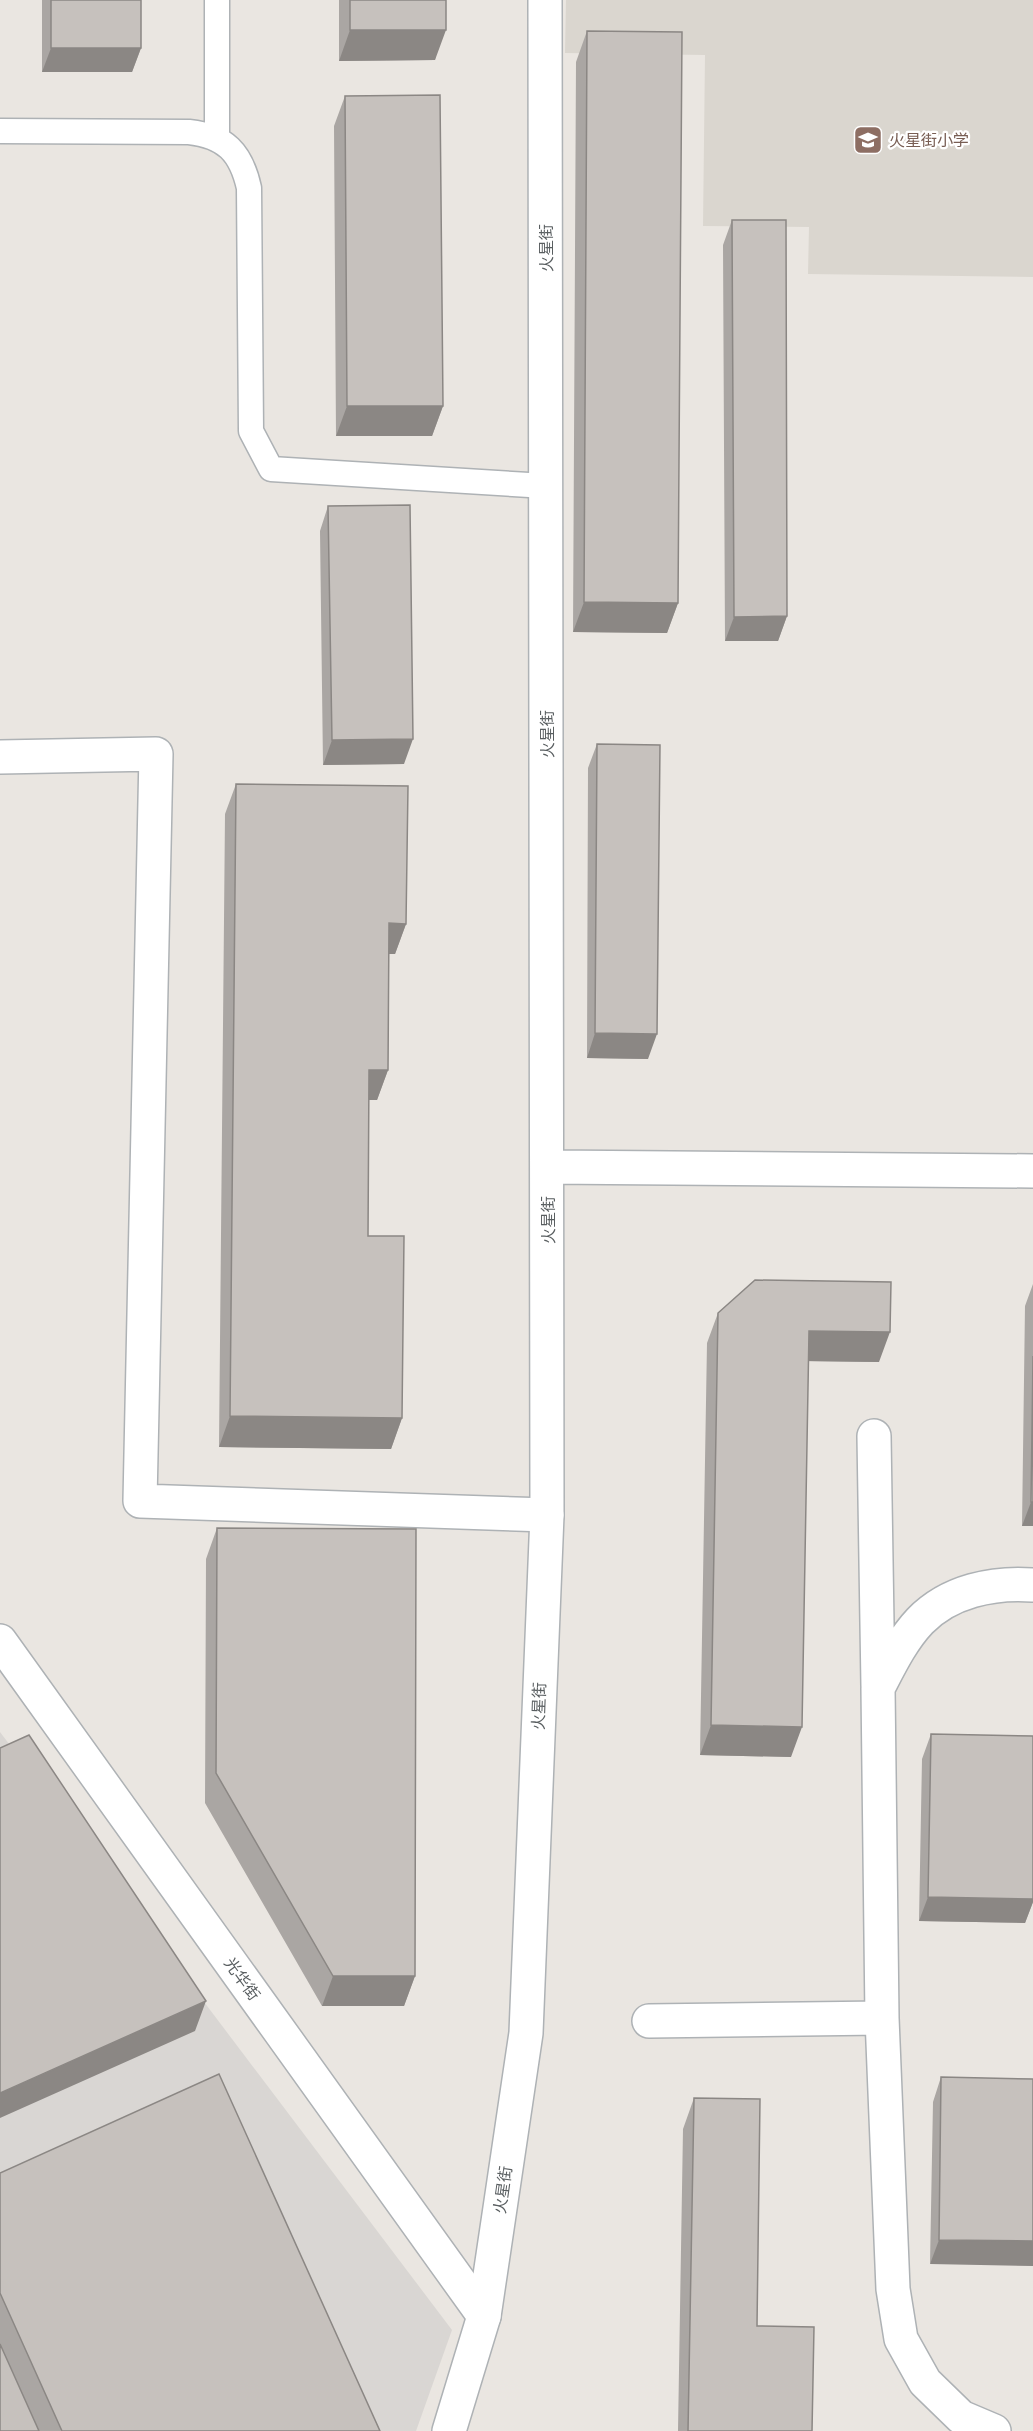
<svg xmlns="http://www.w3.org/2000/svg" width="1033" height="2431" font-family="Raleway,'Noto Sans SC',sans-serif">
<style>
.industrial{fill:#d9d6d3}
.education{fill:#dad6cf}
.lines{fill:none;stroke-linecap:round;stroke-linejoin:round}
.lane-casing{stroke:#aeb2b5;stroke-width:27}
.street-casing{stroke:#aeb2b5;stroke-width:36}
.secondary-casing{stroke:#aeb2b5;stroke-width:36}
.lane{stroke:#fff;stroke-width:24}
.street{stroke:#fff;stroke-width:33}
.secondary{stroke:#fff;stroke-width:33}
.wall{fill:#aaa6a3}
.shaded-wall{fill:#8b8784}
.building{fill:#c6c1bd;stroke:#8b8784;stroke-width:1.5}
.labels{text-anchor:middle;dominant-baseline:central;stroke-width:4.5;stroke-linejoin:round;paint-order:stroke}
.education-label{font-size:16px;fill:#785e54;stroke:#fff;text-anchor:start}
.street-label{font-size:16px;fill:#595e60;stroke:#fff}
</style>
<rect width="100%" height="100%" fill="#eae6e1"/>
<!-- industrial -->
<path class="industrial" d="M0,1732l452,598 -36,101h-416z"/>
<!-- education -->
<path class="education" d="M566,0h467v277l-225,-3 1,-47 -106,-1 2,-171 -140,-2z"/>
<g class="lines">
<!-- lane casing -->
<g class="lane-casing">
<path id="lane" d="M0,131l189,1c36,4 52,20 60,56l2,243 20,38 275,17
M217,138v-138"/>
</g>
<!-- street casing -->
<g class="street-casing">
<path id="street" d="M0,757l156,-3 -16,747 407,14
M874,1436l4,250
M0,1641l484,675
M649,2021l233,-3
M994,2431l-33,-14 -36,-35 -24,-43 -8,-50 -11,-271 -4,-330c12,-23 24,-48 42,-67 29,-30 73,-39 113,-36"/>
</g>
<!-- secondary casing -->
<g class="secondary-casing">
<path id="secondary" d="M548,1167l485,4
M449,2431l35,-115 42,-283 21,-518 -2,-1515"/>
</g>
<!-- lane -->
<use href="#lane" class="lane"/>
<!-- street -->
<use href="#street" class="street"/>
<!-- secondary -->
<use href="#secondary" class="secondary"/>
</g>
<!-- wall -->
<path class="wall" d="M42,0h99v48l-9,24h-90z
M339,0h107l-11,60 -96,1z
M587,31l91,572 -11,30 -94,-1 3,-570z
M345,96l98,310 -11,30h-96l-2,-310z
M732,220l55,396 -9,25h-53l-2,-396z
M328,506l76,258 -81,1 -3,-234z
M597,744l51,315 -61,-1 1,-290z
M236,784l170,140 -11,30h-6l-1,116 -11,30h-8l-1,136 34,182 -11,31 -172,-2 6,-633z
M1033,1284v242h-11l3,-220z
M718,1313l161,49 -70,-1 -18,396 -91,-2 7,-412z
M217,1528l198,448 -11,30h-82l-117,-203 1,-244z
M931,1734l102,2v166l-8,21 -106,-2 3,-162z
M941,2077l92,2 -103,185 3,-162z
M694,2098l63,228 55,105h-134l5,-302z
M0,2173l380,258h-380z"/>
<!-- shaded-wall -->
<path class="shaded-wall" d="M350,30h96l-11,30 -96,1z
M51,48h90l-9,24h-90z
M347,406h96l-11,30h-96z
M584,602l94,1 -11,30 -94,-1z
M787,616l-9,25h-53l9,-24z
M413,739l-9,25 -81,1 9,-25z
M389,923l17,1 -11,30h-17z
M595,1033l62,1 -9,25 -61,-1z
M369,1070h19l-11,30h-19z
M809,1331l81,1 -11,30 -81,-1z
M230,1416l172,2 -11,31 -172,-2z
M1031,1502h2v24h-11z
M711,1725l91,2 -11,30 -91,-2z
M928,1897l105,2v3l-8,21 -106,-2z
M333,1976h82l-11,30h-82z
M206,2001l-11,30 -195,87v-25z
M939,2240l94,1v25l-103,-2z"/>
<!-- building -->
<path class="building" d="M51,0h90v48h-90z
M350,0h96v30h-96z
M587,31l95,1 -4,571 -94,-1z
M440,95l3,311h-96l-2,-310z
M732,220h54l1,396 -53,1z
M410,505l3,234 -81,1 -4,-234z
M597,744l63,1 -3,289 -62,-1z
M236,784l172,2 -2,138 -17,-1 -1,147h-19l-1,166h36l-2,182 -172,-2z
M755,1280l136,2 -1,50 -81,-1 -7,396 -91,-2 7,-412z
M1033,1356v146h-2z
M217,1528l199,1 -1,447h-82l-117,-203z
M931,1734l102,2v163l-105,-2z
M29,1735l177,266 -206,92v-345z
M219,2074l161,357h-318l-62,-138v-120z
M941,2077l92,2v162l-94,-1z
M694,2098l66,1 -3,227 57,1 -2,104h-124z
M0,2344l39,87h-39z"/>
<!-- icons -->
<defs>
<g id="school-square" transform="scale(1.5)"><rect x="-9" y="-9" width="18" height="18" rx="4" fill="#8d6e63" stroke="#fff"/><path d="M0-5L7-2L0 1L-7-2ZM-4 1L0 2.5L4 1V4Q0 6-4 4Z" fill="#fff"/></g>
</defs>
<g fill-rule="evenodd">
<use href="#school-square" x="868" y="140"/>
</g>
<g class="labels">
<!-- education labels -->
<g class="education-label">
<text x="889" y="140">火星街小学</text>
</g>
<!-- street labels -->
<g class="street-label">
<text transform="translate(546 248) rotate(-90)">火星街</text>
<text transform="translate(547 734) rotate(-90)">火星街</text>
<text transform="translate(548 1220) rotate(-90)">火星街</text>
<text transform="translate(539 1706) rotate(-88)">火星街</text>
<text transform="translate(242 1979) rotate(54)">光华街</text>
<text transform="translate(503 2190) rotate(-82)">火星街</text>
</g>
</g>
</svg>
